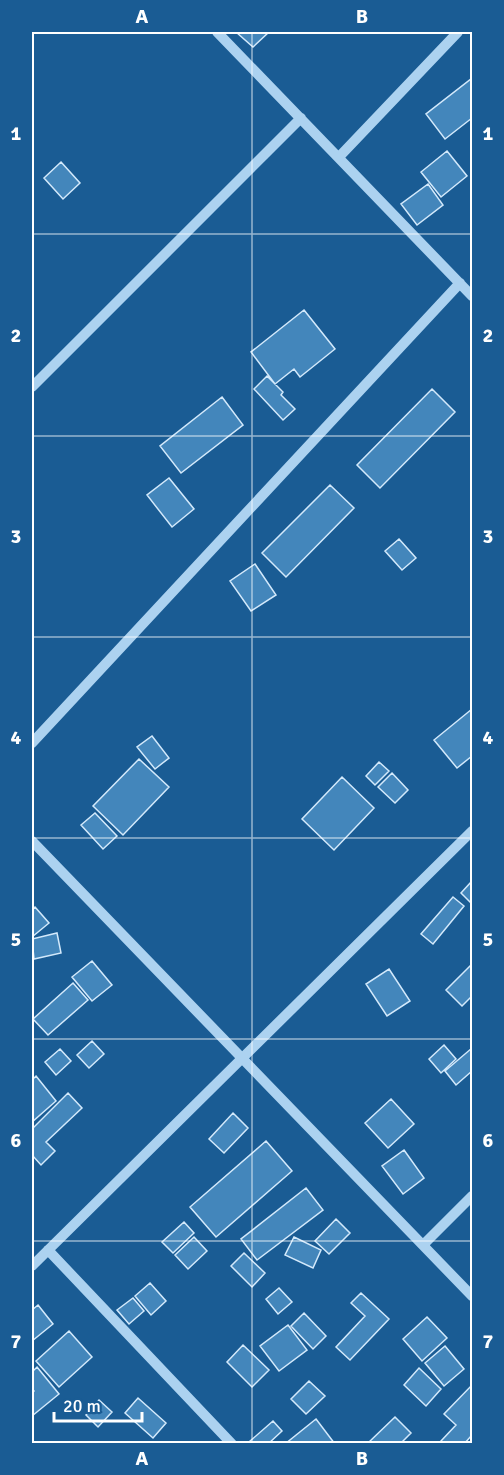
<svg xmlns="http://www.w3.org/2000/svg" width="504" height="1475" font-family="Signika,sans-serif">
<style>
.building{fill:#4386bb;stroke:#d3e9fb;stroke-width:1.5}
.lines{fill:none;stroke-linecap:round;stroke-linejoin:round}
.minor{stroke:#acd2f0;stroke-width:10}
.grid{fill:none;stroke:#fff;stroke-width:1.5;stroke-opacity:0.55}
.neatline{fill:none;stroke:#fff;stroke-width:2}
.grid-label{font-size:20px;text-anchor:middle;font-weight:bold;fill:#fff}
</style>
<rect width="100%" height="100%" fill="#1a5c94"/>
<!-- building -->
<path class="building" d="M236,32h33l-16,15z
M471,79l1,2v37l-27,21 -19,-25z
M447,151l20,25 -26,21 -20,-25z
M61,162l19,21 -17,16 -19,-21z
M428,184l15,21 -26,20 -16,-21z
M304,310l31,39 -35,28 -6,-8 -19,15 -24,-32z
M267,376l16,16 -2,3 14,14 -12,11 -29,-31z
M432,389l23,23 -75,76 -23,-23z
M222,397l21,28 -62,48 -21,-27z
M169,478l25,31 -22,18 -25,-32z
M330,485l24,23 -68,69 -24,-24z
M399,539l17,19 -14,12 -17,-19z
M255,564l21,31 -25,16 -21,-30z
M472,709v47l-15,12 -23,-28z
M152,736l17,22 -14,11 -18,-22z
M139,759l30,28 -46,48 -30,-29z
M379,762l10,9 -14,14 -9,-9z
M392,773l16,17 -13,13 -17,-16z
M342,777l32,31 -40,42 -32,-31z
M95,813l22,23 -14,13 -22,-24z
M472,881v23l-11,-11z
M453,897l11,9 -31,38 -12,-10z
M35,907l14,16 -17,14v-27z
M57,933l4,20 -27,6 -2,-20z
M92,961l20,24 -20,16 -20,-24z
M472,964v32l-10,10 -16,-16z
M389,969l21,32 -23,15 -21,-32z
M73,983l15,17 -40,35 -15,-16z
M92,1041l12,13 -15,14 -12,-13z
M444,1045l12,14 -15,14 -12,-14z
M472,1048v23l-16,14 -11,-14z
M60,1049l11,12 -15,14 -11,-13z
M36,1076l20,25 -24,21v-42z
M68,1093l14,15 -36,34 9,9 -14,14 -9,-10v-26z
M391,1099l23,25 -26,24 -23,-25z
M233,1113l15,15 -24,25 -15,-14z
M266,1141l26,30 -76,66 -26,-30z
M404,1150l20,28 -21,16 -21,-28z
M306,1188l17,22 -66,50 -16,-21z
M336,1219l14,14 -21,21 -14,-13z
M184,1222l10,11 -21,20 -11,-11z
M194,1237l13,14 -19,18 -13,-14z
M294,1237l27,13 -8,18 -28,-13z
M244,1253l21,20 -13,14 -21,-21z
M150,1283l16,18 -15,14 -16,-19z
M279,1288l13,14 -14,12 -12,-15z
M361,1293l28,26 -39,41 -14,-13 29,-31 -14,-13z
M133,1298l11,13 -15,13 -12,-14z
M38,1305l15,19 -21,17v-31z
M304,1313l22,23 -13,13 -22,-23z
M427,1317l20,21 -25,23 -19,-22z
M288,1325l19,25 -28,21 -19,-25z
M69,1331l23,26 -33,30 -23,-26z
M243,1345l26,25 -17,17 -25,-25z
M445,1346l19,23 -20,17 -19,-23z
M37,1367l22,27 -27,22v-23l2,-2 -2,-2v-17z
M419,1368l22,21 -15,17 -22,-21z
M309,1381l16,15 -19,18 -15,-15z
M472,1385v50l-8,9h-20l-3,-3 15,-16 -12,-11z
M138,1398l28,25 -13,15 -28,-25z
M99,1400l13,12 -14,15 -12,-12z
M395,1417l16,16 -11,11h-33z
M316,1419l19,25h-50z
M273,1421l9,10 -14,13h-18l-1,-2z"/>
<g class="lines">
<!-- minor -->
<path class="minor" d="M217,32l255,264
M339,157l119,-125
M32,387l269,-269
M32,743l428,-460
M32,841l440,455
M423,1245l49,-49
M48,1250l184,194
M32,1266l440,-435"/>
</g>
<!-- grid -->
<path class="grid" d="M252,32v1412M32,234h440M32,436h440M32,637h440M32,838h440M32,1039h440M32,1241h440"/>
<!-- border -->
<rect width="504" height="1475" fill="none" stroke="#1a5c94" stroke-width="66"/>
<!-- scale -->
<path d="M54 1412v9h88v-9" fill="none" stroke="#ffffff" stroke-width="3"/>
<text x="63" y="1412" font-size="18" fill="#ffffff" stroke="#1a5c94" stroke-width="4.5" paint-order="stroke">20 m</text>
<rect x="33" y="33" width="438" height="1409" class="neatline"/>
<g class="grid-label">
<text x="142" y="23">A</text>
<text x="362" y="23">B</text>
<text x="16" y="140">1</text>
<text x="488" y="140">1</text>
<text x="16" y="342">2</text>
<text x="488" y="342">2</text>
<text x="16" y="543">3</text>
<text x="488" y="543">3</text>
<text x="16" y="744">4</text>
<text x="488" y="744">4</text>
<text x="16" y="946">5</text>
<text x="488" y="946">5</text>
<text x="16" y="1147">6</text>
<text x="488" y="1147">6</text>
<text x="16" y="1348">7</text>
<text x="488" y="1348">7</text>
<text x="142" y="1465">A</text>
<text x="362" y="1465">B</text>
</g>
</svg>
